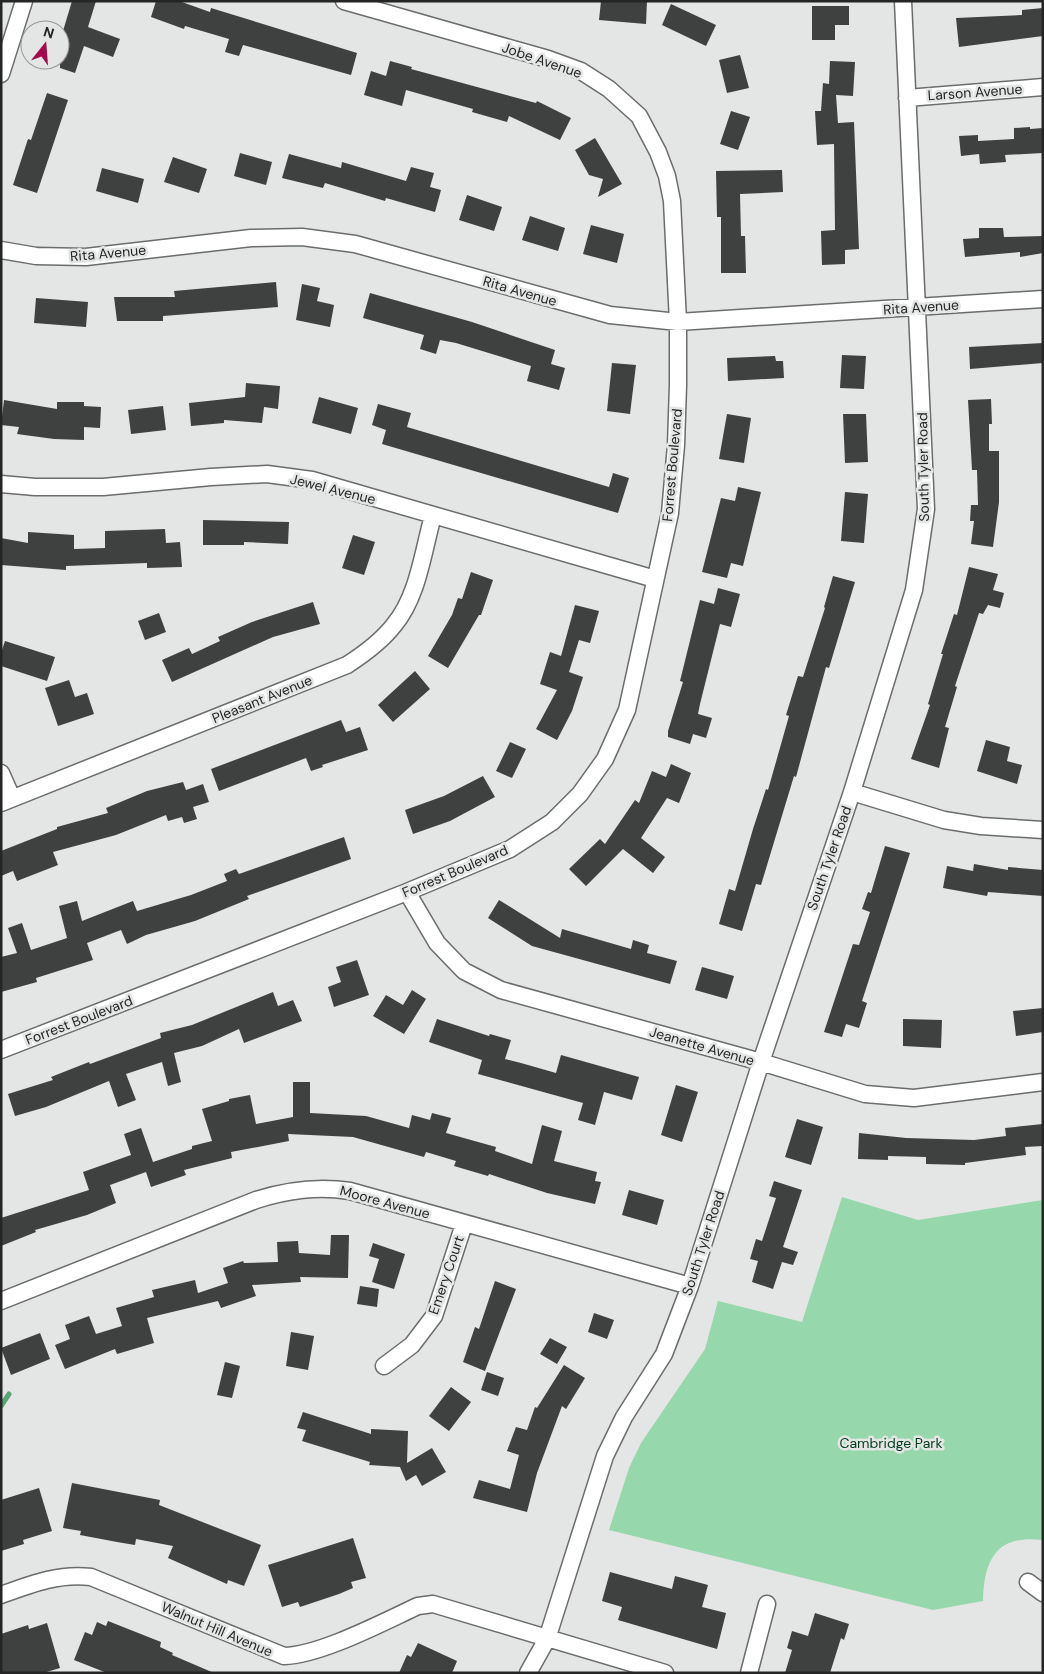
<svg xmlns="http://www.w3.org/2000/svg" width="1044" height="1674" font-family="'DM Sans',sans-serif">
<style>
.green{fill:#96d8ab}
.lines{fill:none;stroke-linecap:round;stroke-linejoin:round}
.stream{stroke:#5ba275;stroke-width:5}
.building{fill:#3e413f}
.street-casing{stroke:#6a6d6b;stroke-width:19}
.street{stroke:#fff;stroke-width:16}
.labels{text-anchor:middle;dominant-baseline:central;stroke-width:5;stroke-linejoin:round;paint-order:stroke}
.street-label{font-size:14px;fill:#242524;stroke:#e3e6e4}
.park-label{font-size:14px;fill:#003b1d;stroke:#e3e6e4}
</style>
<rect width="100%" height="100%" fill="#e3e6e4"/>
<!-- green -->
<path class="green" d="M842,1197l76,23 125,-20v340c-47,-6 -59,20 -60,61l-50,9 -324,-80 20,-62 12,-25 64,-94 13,-48 84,21z"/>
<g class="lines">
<!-- stream -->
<path class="stream" d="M1,1406l8,-12"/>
</g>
<!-- building -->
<path class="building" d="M72,1h24l-8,26 32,12 -7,18 -29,-11 -9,27 -15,-5v-27z
M156,1h23l31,11 1,-4 146,45 -6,22 -108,-30 -4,11 -14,-4 4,-13 -44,-13 -1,3 -33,-12z
M601,1h46l-1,23 -47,-4z
M671,4l45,21 -10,21 -44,-21z
M812,6h37v19h-14v15h-23z
M1043,8v28l-84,11 -3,-29 66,-3v-5z
M740,55l9,33 -22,5 -8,-33z
M390,61l22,6 -1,2 125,34 1,-2 34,17 -11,22 -51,-24 -2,6 -35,-10 1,-3 -67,-19 -4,16 -38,-11 7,-24 15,5z
M830,61l25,1 -2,34 -17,-1 2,28 16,-1 5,127 -14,1v14l-23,1 -1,-34 14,-1 -1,-86 -17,1 -2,-34h6l2,-28 6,1z
M47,93l21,7 -31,93 -24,-8 15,-46 3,1z
M731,111l19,6 -12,33 -18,-6z
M1030,127v2l13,-1v25l-38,2 1,7 -26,2 -1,-10 -18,2 -2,-20 19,-1v6l36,-2v-11z
M595,138l27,46 -24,13 5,-18 -14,-4 -14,-25z
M240,153l32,9 -6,23 -32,-9z
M289,154l52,14 1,-6 64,19 5,-14 23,6 -4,14 11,3 -6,22 -49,-14 -1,3 -60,-18 -2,5 -41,-10z
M173,157l34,12 -8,24 -35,-11z
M102,168l42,11 -6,24 -42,-12z
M782,170l1,22 -43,2 1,42h4l1,37h-25v-56h-4l-1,-46z
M467,195l35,12 -8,24 -35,-11z
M530,216l35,12 -7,23 -36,-11z
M591,225l33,9 -7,29 -34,-9z
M979,228h24l1,9 39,-1v17l-23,4v-5l-55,5 -2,-18 16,-1z
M276,282l2,25 -115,9v5h-46l-3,-24h61l-1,-6z
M302,284l18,4 -3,13 17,4 -4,22 -34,-7z
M370,293l102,29 83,28 -4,14 14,4 -6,22 -32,-9 4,-15 -75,-23 -16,-3 -4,14 -16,-5 4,-14 -61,-17z
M36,298l52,4 -2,25 -52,-4z
M1043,343v20l-73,6 -1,-22z
M842,355l24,1 -2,33 -24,-1z
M775,356l1,5h7l1,17 -56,3 -1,-23z
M612,363l24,2 -6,49 -23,-3z
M246,383l34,3 -2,23 -14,-2 -2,16 -38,-3v3l-33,3 -2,-23 56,-6z
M319,397l39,11 -7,26 -39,-11z
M991,399l1,25h-3v27h10v51l-6,45 -22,-3 3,-23h-4l1,-16h7l-1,-35h-5l-4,-70z
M4,400l53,9v-7h27v4l17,1 -1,21 -16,-1v13l-30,-1 -37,-5 2,-7 -18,-2z
M378,404l33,9 -4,14 202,60 4,-14 16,5 -11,35 -236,-69 4,-14 -14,-5z
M163,406l3,24 -35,4 -3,-24z
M727,414l24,4 -7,45 -25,-4z
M843,414h23l2,48 -23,1z
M738,487l23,5 -18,74 -12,-3 -4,15 -25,-6 19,-74 14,3z
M845,492l23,2 -4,49 -23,-2z
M203,520l86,2 -1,22 -44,-2v3h-41z
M165,529l1,14 14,-1 2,25 -35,1v-5l-81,3v4l-65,-5v-27l27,5v-11l46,3v14l31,-1v-17z
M353,535l22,7 -11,33 -22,-7z
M969,567l29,7 -5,16 11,3 -4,15 -12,-3 -5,9 -4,-1 -24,73 2,1 -12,40 4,1 -10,40 -28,-9 19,-54 -2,-1 15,-50h-2l13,-40 3,1z
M471,572l22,8 -12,35h-2l-31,53 -20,-12 24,-41 6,-17 4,1z
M833,576l22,6 -26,86 -3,-1 -30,110 -2,-1 -33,109 -5,-1 -14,47 -23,-7 10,-35 6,2 18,-62 13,-40 2,1 21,-74 -3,-1 12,-39 5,1 22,-69 -1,-1z
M718,588l22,6 -9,33 -11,-3 -20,80 -2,10 14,4 -6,20 -13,-4 -3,10 -22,-7v-6l15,-49 -3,-1 20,-81 14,4z
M313,602l7,22 -47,13 -101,45 -10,-22 27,-12 3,6 28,-13 -2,-4 34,-15z
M575,605l24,6 -9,32 -11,-3 -10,32 14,5 -11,34 -15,29 -21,-11 21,-39 -17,-6 10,-32 11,4z
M159,613l7,19 -21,8 -7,-19z
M5,641l50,16 -8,24 -46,-15v-13z
M415,671l15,18 -37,33 -15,-17z
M69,680l6,17 12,-4 7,21 -36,12 -13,-38z
M341,720l5,12 14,-5 8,23 -46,15 1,2 -12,4 -5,-13 -87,33 -8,-22z
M986,740l24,7 -3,14 15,4 -5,19 -40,-13z
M510,742l16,7 -14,29 -16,-7z
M671,764l20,9 -12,30 -12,-5 -26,40 24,19 -12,16 -30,-24 -37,37 -17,-17 31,-30 5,5 30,-44 4,3 13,-32 14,6z
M483,776l12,21 -45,24 -37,13 -8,-24 39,-14z
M183,782l3,8 17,-6 6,18 -16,5 4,12 -13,4 -2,-6 -14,4 -2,-6 -50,20 -63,17 5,13 -41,16 -4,-10 -12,5v-25l56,-22v-2l51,-14 -2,-5 41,-17z
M344,837l7,22 -104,37 2,3 -54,22 -49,14 -19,9 -6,-14 -34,13 6,17 -57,18 1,4 -36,10v-35l16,-4 -9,-25 14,-5 9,27 36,-12 -8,-32 18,-5 5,20 51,-20 4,10 54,-16 36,-14 -3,-7 12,-5 3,5z
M885,846l25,7 -48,148 5,2 -8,25 -13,-4 -4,13 -18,-5 29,-88 6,1 11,-33 -8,-3 6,-17 3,1z
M974,864l34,6v-3l35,3v26l-55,-4 -1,4 -44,-8 4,-22 26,5z
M499,900l61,38 2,-9 69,20 2,-9 16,5 -2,8 30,8 -7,23 -138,-38 -44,-28z
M357,960l12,35 -35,12 -6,-20 13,-5 -5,-15z
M702,967l32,9 -7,23 -32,-9z
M412,990l14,9 -22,35 -31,-18 13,-21 17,10z
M273,992l5,14 15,-6 9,21 -58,22 -5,-14 -37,17 -28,7 7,29 -13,4 -6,-24 -36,12 10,26 -18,7 -9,-26 -63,26 -31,9 -7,-22 45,-14 -2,-3 38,-15 1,2 71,-26 -1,-5 32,-8z
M1043,1008v24l-27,4 -3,-25z
M437,1019l52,17 1,-2 21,6 -6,19 16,4 35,10 5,-18 78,22 -7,23 -28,-8 -9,33 -17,-5 5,-17 -105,-29 4,-14 -53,-18z
M903,1019l39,1 -1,28 -38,-2z
M293,1082h17v31l56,3 43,12 3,-13 18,5 2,-7 19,5 -5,15 50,14 -1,4 37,13 10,-39 20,6 -8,30 43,11 -2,9 6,1 -6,22 -48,-11 -58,-19 -1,2 -34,-10 2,-5 -30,-9 -2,5 -71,-20 -65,-3 1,7 -58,11 1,6 -48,12 2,5 -35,12 -5,-15 -36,13 6,18 -29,12 -52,15 1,2 -35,14v-28l88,-28 -6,-18 48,-17 -7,-21 17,-6 12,34 39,-13v-3l20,-5 -10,-32 27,-8v-2l21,-4 6,29 37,-7z
M676,1085l22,7 -16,50 -21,-7z
M797,1119l26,8 -12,38 -26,-8z
M1043,1124v22l-18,1 1,8 -61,8v2l-39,-1v-7l-38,-1v4l-30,-1 1,-26 47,5 68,2 32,-4 -1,-8z
M774,1181l28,9 -19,57 15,5 -5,13 -11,-3 -9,27 -21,-7 6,-21 -8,-2 6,-20 6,2 14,-43 -7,-2z
M629,1190l35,10 -7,25 -35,-10z
M331,1235h18l-1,43 -48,-1 1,5 -49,3 4,11 -35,12 -3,-7 -71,17 7,25 -37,11 -2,-5 -50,20 -10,-24 15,-6 -5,-14 24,-9 7,18 26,-8 -6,-18 38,-11 -2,-7 43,-10 3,13 30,-10 -5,-15 20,-7 1,2 34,-1 -1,-20 21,-1 1,12 31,2z
M373,1243l32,11 -11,35 -22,-7 7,-23 -10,-3z
M495,1281l21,8 -31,82 -22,-9 12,-35 4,2z
M360,1286l19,3 -2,18 -20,-3z
M594,1313l20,7 -7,19 -19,-7z
M291,1332l23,4 -6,34 -22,-4z
M40,1333l10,26 -39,16 -10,-27z
M550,1338l17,9 -10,17 -17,-10z
M225,1362l15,4 -8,32 -15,-3z
M564,1365l21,13 -19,31 -4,-3 -25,67 -10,39 -54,-14 6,-18 31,9 9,-34 -12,-4 9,-24 11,3 8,-23 2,1z
M487,1372l17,6 -6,18 -17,-6z
M451,1387l20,15 -22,29 -20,-15z
M303,1412l68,22v-5l37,2 -1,32 25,-15 14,24 -24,14 -6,-11 -10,6 -6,-14 -31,-2 1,-3 -68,-21 4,-11 -9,-2z
M72,1483l88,17 -1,5 102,40 -17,41 -16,-6 -1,4 -59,-26 5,-12 -37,-7 -1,6 -18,-3 -37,-7 1,-4 -18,-3z
M39,1488l13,43 -29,9 1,4 -23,7v-51z
M353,1538l13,40 -15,4 2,6 -14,6 -39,13 -2,-5 -16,5 -14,-42z
M610,1572l62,17 3,-13 33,9 -6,22 24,6 -9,36 -99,-29 4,-13 -20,-6z
M815,1613l34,11 -5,16 -3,-2 -11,35h-45l7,-23 -5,-2 5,-17 16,5z
M108,1621l53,21 -1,5 13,6 -1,2 42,18h-107l-33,-13 11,-28 7,3 5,-13 9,4z
M47,1623l13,45 -17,5h-42v-39l27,-9 1,4z
M418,1643l39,18 -5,12h-53l8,-18 4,2z"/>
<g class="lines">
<!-- street casing -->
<g class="street-casing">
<path id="street" d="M1,74l23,-73
M907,98l136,-11
M1,250l35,6 50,1 165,-19 51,-1 53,7 255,71 68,7 365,-23
M1,484l34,3h68l108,-10 56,-3 45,6 343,99
M1,773l11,25
M852,792l92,28 37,6 62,4
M1,803l346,-138c17,-11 34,-23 47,-40 24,-28 29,-74 39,-109
M407,892l30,51 27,28 37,19 260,72 104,32 49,4 129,-16
M1,1050l406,-158 103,-43 42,-27 28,-28 25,-35 22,-49 43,-197 6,-68 2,-60v-63l-6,-121 -5,-25 -9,-24 -19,-36 -30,-27 -28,-18 -33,-12 -204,-58
M1,1301l255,-101c32,-10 61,-14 94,-9l340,95
M384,1366l28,-21 22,-29 30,-92
M1028,1582l15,11
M1,1595c30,-11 58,-22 90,-18l193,79c37,-1 99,-34 134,-50l15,-2 232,69
M528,1673l19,-34 58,-183 19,-39 40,-63 26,-68 71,-224 91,-270 62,-202 12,-81 -23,-508
M749,1673l18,-69"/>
</g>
<!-- street -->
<use href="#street" class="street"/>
</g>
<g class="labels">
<!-- street labels -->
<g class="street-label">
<text transform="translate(542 60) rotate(19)">Jobe Avenue</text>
<text transform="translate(975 92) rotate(-4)">Larson Avenue</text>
<text transform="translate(108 253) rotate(-5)">Rita Avenue</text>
<text transform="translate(520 291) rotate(16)">Rita Avenue</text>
<text transform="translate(921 307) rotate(-4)">Rita Avenue</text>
<text transform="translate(672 465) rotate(-85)">Forrest Boulevard</text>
<text transform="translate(923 467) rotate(-91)">South Tyler Road</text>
<text transform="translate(333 489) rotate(14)">Jewel Avenue</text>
<text transform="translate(262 699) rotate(-22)">Pleasant Avenue</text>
<text transform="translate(829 858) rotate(-71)">South Tyler Road</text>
<text transform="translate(455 871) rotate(-23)">Forrest Boulevard</text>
<text transform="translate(79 1020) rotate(-21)">Forrest Boulevard</text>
<text transform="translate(702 1046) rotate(16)">Jeanette Avenue</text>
<text transform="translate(385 1202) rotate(15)">Moore Avenue</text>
<text transform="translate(703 1243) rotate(-72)">South Tyler Road</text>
<text transform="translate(446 1275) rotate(-71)">Emery Court</text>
<text transform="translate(217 1629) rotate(23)">Walnut Hill Avenue</text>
</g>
<!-- park labels -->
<g class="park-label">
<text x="891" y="1443">Cambridge Park</text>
</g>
</g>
<!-- border -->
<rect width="1044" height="1674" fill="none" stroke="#242524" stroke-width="5"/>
<!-- north arrow -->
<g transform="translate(45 45) rotate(17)"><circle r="24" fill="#e3e6e4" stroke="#979997"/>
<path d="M0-4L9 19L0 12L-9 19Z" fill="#a20a4c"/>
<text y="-8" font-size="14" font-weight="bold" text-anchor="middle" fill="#242524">N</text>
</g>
</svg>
